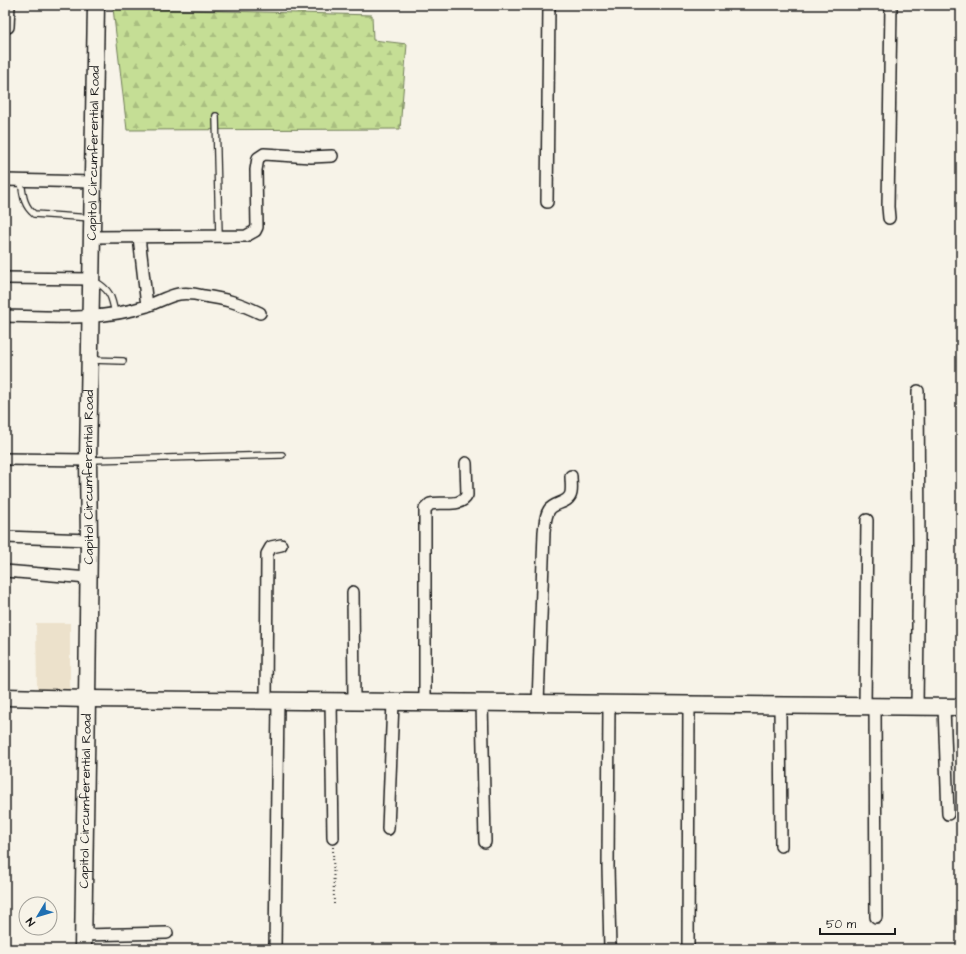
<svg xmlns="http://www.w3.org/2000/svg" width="966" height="954" font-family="'Architects Daughter',sans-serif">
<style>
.built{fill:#ece1cb}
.forest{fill:url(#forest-firs);stroke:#707d58}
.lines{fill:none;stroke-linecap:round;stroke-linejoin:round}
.lane-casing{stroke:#1c1c1c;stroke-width:8}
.street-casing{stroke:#1c1c1c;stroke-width:14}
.secondary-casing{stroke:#1c1c1c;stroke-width:19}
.path{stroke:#1c1c1c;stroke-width:2;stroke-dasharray:1 3;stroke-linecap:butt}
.lane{stroke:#f7f3e8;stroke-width:5.5}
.street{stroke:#f7f3e8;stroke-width:11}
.secondary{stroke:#f7f3e8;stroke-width:16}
.labels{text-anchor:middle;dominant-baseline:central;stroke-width:3;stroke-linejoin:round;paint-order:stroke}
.street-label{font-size:13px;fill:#1c1c1c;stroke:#f7f3e8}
</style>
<defs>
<pattern id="forest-firs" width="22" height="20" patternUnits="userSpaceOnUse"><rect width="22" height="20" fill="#c5de95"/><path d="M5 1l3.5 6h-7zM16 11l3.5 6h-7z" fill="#a9be80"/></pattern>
</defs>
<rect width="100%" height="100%" fill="#f7f3e8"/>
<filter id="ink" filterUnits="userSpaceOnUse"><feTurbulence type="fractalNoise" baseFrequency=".025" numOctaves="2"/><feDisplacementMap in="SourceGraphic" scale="8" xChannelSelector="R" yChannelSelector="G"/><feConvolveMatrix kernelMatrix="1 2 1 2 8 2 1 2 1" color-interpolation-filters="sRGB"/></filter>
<g filter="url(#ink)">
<!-- built -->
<path class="built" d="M36,623h34v67h-33z"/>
<!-- forest -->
<path class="forest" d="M113,8l259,7 1,25 34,4 -7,85 -273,1z"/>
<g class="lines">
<!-- lane casing -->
<g class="lane-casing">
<path id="lane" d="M216,116l3,120
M21,181c2,13 2,24 13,33l58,4
M94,281c16,8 18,16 21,33
M91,360l32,1
M90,460l192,-5"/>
</g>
<!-- street casing -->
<g class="street-casing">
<path id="street" d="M8,27l1,-22
M5,180l88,2
M547,202l2,-197
M889,218l-1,-11 3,-202
M91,237l155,-1 9,-5 2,-4 -1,-57 2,-12 6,-4 47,3 21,-1
M139,237l8,69c11,-4 21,-10 32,-12 8,-1 17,0 25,2 22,3 35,7 56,17
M5,278l86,1
M5,316c49,1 95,5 142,-10
M5,459l83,1
M5,537l84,3
M5,571l83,7
M353,592l1,109
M266,701l1,-147 4,-7 10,-2
M331,701l2,137
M425,702v-193l5,-5c12,-3 31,4 37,-9l-1,-32
M482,702l3,140
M538,703l6,-171c1,-7 1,-16 5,-22 5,-8 20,-6 22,-17 1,-5 0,-12 0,-17
M609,703l-1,164 2,82
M780,705l1,141
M865,706l2,-186
M875,706l1,211
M917,706l2,-161 -1,-154
M944,707l4,107
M388,829l5,-127
M84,935l83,-2
M275,949l3,-248
M688,949l1,-245"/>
</g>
<!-- secondary casing -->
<g class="secondary-casing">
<g id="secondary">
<path d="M5,697l82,2 874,8"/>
<path id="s1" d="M83,949l4,-250 2,-159 -1,-80 8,-455"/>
</g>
</g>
<!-- path -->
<path class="path" d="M333,847l1,57"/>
<!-- lane -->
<use href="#lane" class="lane"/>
<!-- street -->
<use href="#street" class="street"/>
<!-- secondary -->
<use href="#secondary" class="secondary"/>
</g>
</g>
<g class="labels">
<!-- street labels -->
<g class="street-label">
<text stroke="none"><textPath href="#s1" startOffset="796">Capitol Circumferential Road</textPath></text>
<text stroke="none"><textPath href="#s1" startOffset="472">Capitol Circumferential Road</textPath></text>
<text stroke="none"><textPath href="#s1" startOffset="148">Capitol Circumferential Road</textPath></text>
</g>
</g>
<!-- margin -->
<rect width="966" height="954" fill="none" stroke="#f7f3e8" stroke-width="20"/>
<rect x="10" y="10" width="946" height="934" fill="none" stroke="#1c1c1c" stroke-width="1.5" filter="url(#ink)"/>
<!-- north arrow -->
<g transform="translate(38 916) rotate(232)"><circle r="19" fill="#f7f3e8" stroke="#9f9d96"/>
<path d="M0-3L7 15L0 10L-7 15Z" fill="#1f6fb2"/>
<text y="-6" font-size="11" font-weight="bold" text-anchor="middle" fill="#1c1c1c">N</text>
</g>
<!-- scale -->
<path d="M820 928v6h75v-6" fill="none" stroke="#1c1c1c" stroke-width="2"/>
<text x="826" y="928" font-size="12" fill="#1c1c1c" stroke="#f7f3e8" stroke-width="3" paint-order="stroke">50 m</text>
</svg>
